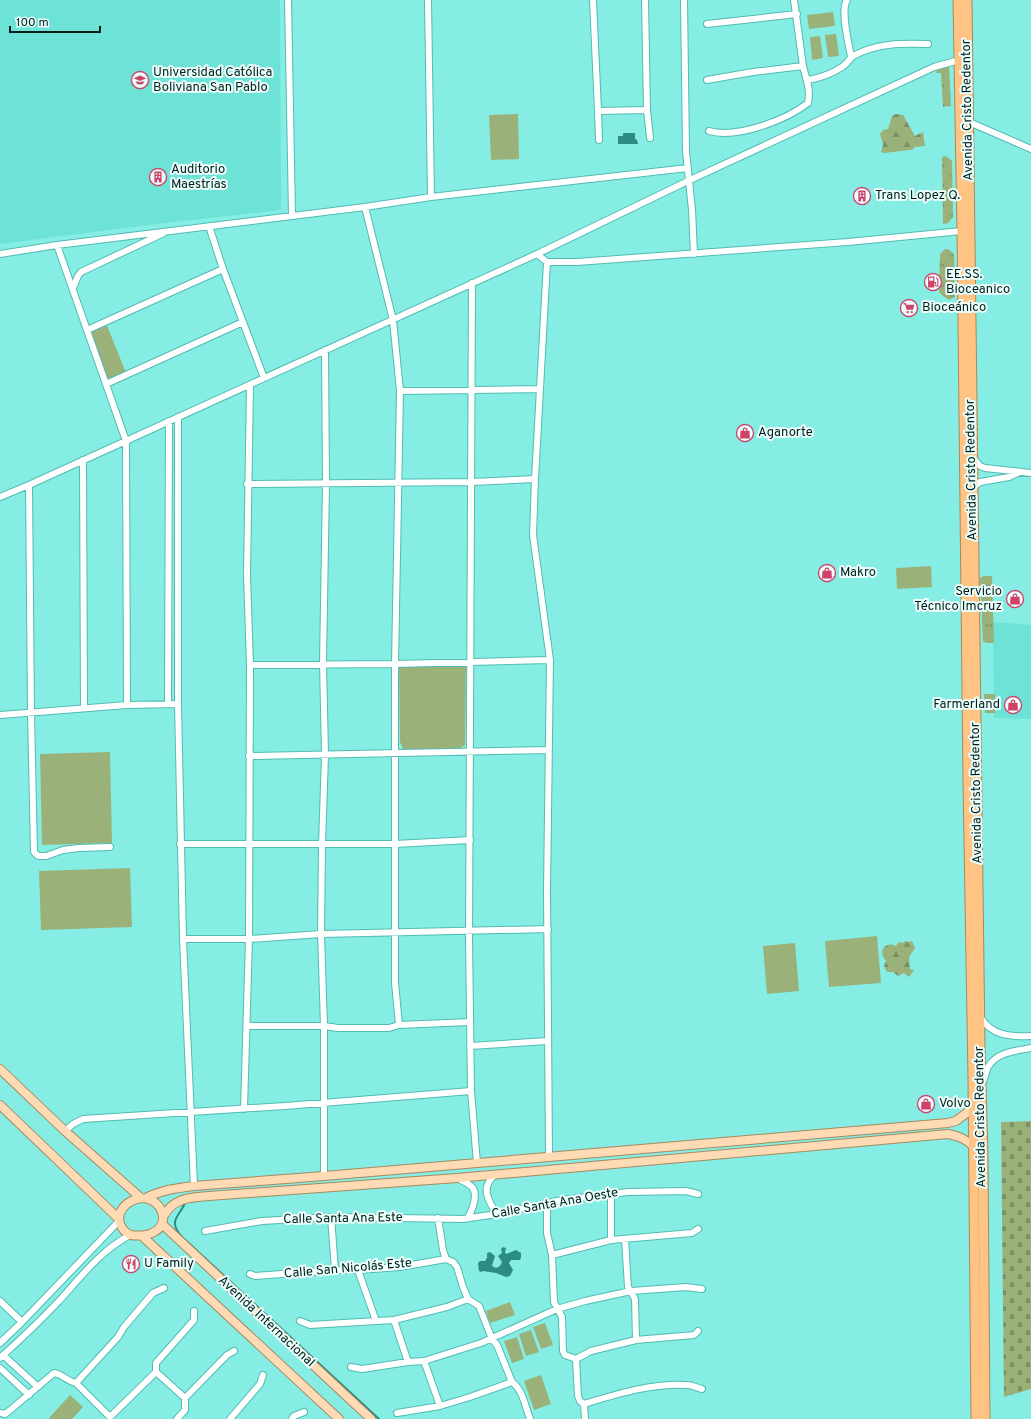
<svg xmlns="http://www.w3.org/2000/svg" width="1031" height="1419" font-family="Overpass,sans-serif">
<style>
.built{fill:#6de2d7}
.grass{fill:url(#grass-tufts)}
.forest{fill:url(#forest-firs)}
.cemetery{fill:url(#cemetery-stones)}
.green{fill:#9ab279}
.water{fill:#2c8b84}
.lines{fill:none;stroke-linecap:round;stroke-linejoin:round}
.stream{stroke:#2c8b84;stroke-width:2}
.minor-casing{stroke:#51bcb2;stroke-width:8}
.major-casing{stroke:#a6895f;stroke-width:10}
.highway-casing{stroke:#a6895f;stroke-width:11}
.minor{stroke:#fff;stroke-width:6}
.major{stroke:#ffdbb5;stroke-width:8}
.highway{stroke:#ffc384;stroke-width:9}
.labels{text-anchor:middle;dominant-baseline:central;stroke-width:4;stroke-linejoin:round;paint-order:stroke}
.poi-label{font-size:13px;fill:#001d1a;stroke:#ebfefb;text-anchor:start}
.street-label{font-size:13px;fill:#001d1a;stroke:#ebfefb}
</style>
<defs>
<pattern id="grass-tufts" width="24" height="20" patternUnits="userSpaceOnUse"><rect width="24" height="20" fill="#9ab279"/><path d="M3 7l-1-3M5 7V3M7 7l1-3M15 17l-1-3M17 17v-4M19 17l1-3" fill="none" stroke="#7b9062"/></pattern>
<pattern id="forest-firs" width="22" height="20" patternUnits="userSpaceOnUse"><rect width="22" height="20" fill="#9ab279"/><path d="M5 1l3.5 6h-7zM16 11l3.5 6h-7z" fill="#7b9062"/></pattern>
<pattern id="cemetery-stones" width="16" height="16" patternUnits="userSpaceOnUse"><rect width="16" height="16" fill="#9ab279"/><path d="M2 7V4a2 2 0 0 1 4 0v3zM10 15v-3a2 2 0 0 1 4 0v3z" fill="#7b9062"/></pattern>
</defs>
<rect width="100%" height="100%" fill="#85ede3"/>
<!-- built -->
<path class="built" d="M0,0h280l1,210 -133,15 -148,19z
M993,622l38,3v94l-37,-1z"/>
<!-- grass -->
<path class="grass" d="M949,64l2,42 -8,1 -2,-34h-5l1,-5z
M946,156l6,5 1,56 -5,6 -5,1 -1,-67z
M945,249h3l6,5 1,43 -6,3 -6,-4 -4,-4 1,-38z
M984,576h8l2,67h-8l-3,-2 -3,-63z
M984,694h11v19h-10z"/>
<!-- forest -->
<path class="forest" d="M896,114l7,1 12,21 8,-4 2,14 -10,1 -3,3h-2l-26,3 -3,-1 2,-7 -3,-11 3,-4 5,-1 4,-13z
M905,941l3,1 4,-1 3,7 -6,9 1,12 4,1 -5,7 -5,-4 -6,3 -5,-4h-6l-3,-6 2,-5c-5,-5 -6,-15 3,-16 2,-1 4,0 7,1l3,-4 4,1z"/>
<!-- cemetery -->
<path class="cemetery" d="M1031,1121v268l-27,8 -3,-275z"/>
<!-- green -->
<path class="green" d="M833,12l2,14 -26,3 -2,-14z
M836,34l3,22 -11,1 -3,-22z
M820,36l3,22 -11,2 -2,-23z
M518,114l1,45 -28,1 -2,-45z
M106,323l20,50 -15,6 -4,-1 -16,-44v-3z
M931,566l1,21 -35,2 -1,-21z
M466,665l-1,80 -6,4h-56l-3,-7 -1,-76z
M110,752l2,91 -70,2 -2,-91z
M130,868l2,59 -91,3 -2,-59z
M877,936l4,47 -52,4 -4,-46z
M795,943l4,48 -32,3 -4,-48z
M510,1302l5,13 -25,8 -4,-12z
M545,1323l8,22 -12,4 -8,-22z
M531,1330l8,22 -13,4 -7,-22z
M517,1337l7,22 -12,4 -8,-22z
M541,1375l10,29 -17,6 -10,-29z
M70,1395l13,12 -11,12h-22l-1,-1z"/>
<!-- water -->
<path class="water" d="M623,133h12v6l2,1 1,4h-20v-8h5z
M503,1247l3,1 -1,4 1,2 10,-4 5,3v4l-1,3h-9l-2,3 4,7 -3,6 -4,1 -10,-4 -13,-2 -2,1 -2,-1 -1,-8 2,-2h5l2,-3v-5l3,-1 5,4 -3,10 4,2 4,-2 2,-4 -4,-6 4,-3 -1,-4z"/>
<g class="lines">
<!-- stream -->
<path class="stream" d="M185,1203c-6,14 -17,17 -4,33l198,183"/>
<!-- minor casing -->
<g class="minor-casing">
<path id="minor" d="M288,0l4,215
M428,0l3,197
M593,0l5,111 49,-1 -2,-110
M684,0l2,151 6,59 2,44
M847,0c-7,10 2,45 4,57
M707,24l90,-10
M707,80l46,-8 50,-6
M808,80c11,-2 25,-7 34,-13 5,-3 7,-8 11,-11 24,-13 49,-13 75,-12
M647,110l3,28
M598,111l1,29
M969,122l62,27
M709,131c28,8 77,-11 99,-28 3,-14 -2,-24 -5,-37l-9,-66
M365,207l28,113 7,71 -5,273v319l4,42
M209,226l14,43 41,109
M57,245l69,196 1,264
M0,254l57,-9 308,-38 66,-10 257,-29
M537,254l10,8h30l271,-20 114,-11
M547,262l-12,217 -2,56 17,125 -3,230 2,267
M472,283l-3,655 2,153 6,72
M73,288l5,-12 3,-4 83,-39
M87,330l136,-61
M106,384l137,-62
M400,391l140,-2
M178,417v287l5,235h66l72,-5 227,-5
M973,458l7,8 5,2 46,5
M83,460l1,248
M247,484l224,-2 64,-3
M29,485l2,228 3,139 4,4h8l17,-6 16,-2 31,-1
M972,488l8,-6 29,-5 11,-5
M0,497l29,-12 508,-231 153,-74 244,-113 25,-7
M250,665l145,-1 155,-4
M168,703l1,-282
M0,715l127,-10 51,-1
M249,756l300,-6
M180,844h215l75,-4
M183,939l11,247
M980,1016c10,20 32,21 51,20
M248,1026h76l14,2h51l10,-3 71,-3
M470,1046l77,-5
M983,1082c2,-5 3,-11 5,-15 9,-15 27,-16 43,-19
M244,1109l5,-170 1,-274 -3,-90 3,-190
M65,1131l8,-7 10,-5 202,-13 186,-15
M495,1175c-15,12 -7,26 2,39
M324,1176v-150l-3,-92 1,-89 3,-90 -2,-92 3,-179 -1,-134
M457,1178c5,3 11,5 15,9 7,8 0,23 -4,31
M611,1194v46
M547,1204v29l5,22 2,47 8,15 1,34 2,4 11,4 2,37 2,5 4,3 1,15
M331,1217l4,53
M438,1218l5,32 3,9 7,3 4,5 6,20 5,12 11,7 13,33 5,6 15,37c11,8 13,24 18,37
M205,1231l57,-10 69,-4 132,2 34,-5 65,-14 66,-8 58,-1 12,3
M625,1239l3,48 7,12 1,41
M552,1255l59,-15 81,-7 6,-4
M358,1270l18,51
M250,1274l5,2 80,-6h23l42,-3 46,-8
M0,1301l22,21
M394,1320l14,42
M300,1321l10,4 84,-5 53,-13 21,-8
M0,1343l22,-21 97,-101
M3,1355l35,32
M0,1358c20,-18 40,-37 58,-56 23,-25 42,-51 72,-67
M576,1359l15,-8 45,-11 58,-5 4,-4
M424,1361l16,45
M351,1367l11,2 46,-7 16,-1 57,-18 76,-34 28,-8 46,-10 55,-4 16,2
M0,1368l29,27
M76,1383l42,-46 6,-10 29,-34 11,-5
M185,1398l42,-43 7,-4
M584,1404c33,-10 68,-21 103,-19 5,0 10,3 15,4
M0,1413l5,1 4,-3 45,-38c8,1 13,8 22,10l34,34
M397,1413l43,-7 30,-9 42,-15
M110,1419v-2l46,-45
M177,1419l8,-9v-12l-29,-26v-9l38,-43v-9
M230,1419l30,-35 3,-9
M292,1419l2,-3 10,-4"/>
</g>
<!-- major casing -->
<g class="major-casing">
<path id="major" d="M0,1069l65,62 76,67
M0,1105l119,114
M141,1198c20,-1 32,26 11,35 -6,3 -14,3 -22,2 -20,-12 -10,-34 11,-37z
M146,1198c15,-8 31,-10 48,-12l130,-10 624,-53 8,-2 17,-13
M163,1217c11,-20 27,-19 46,-21l248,-18 491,-44c11,2 18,5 26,13
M162,1224l209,195
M142,1236l197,183"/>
</g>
<!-- highway casing -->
<g class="highway-casing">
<path id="highway" d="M958,0l4,231 6,549 5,297 3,342
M967,0l13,1048 3,107 2,264"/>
</g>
<!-- minor -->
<use href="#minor" class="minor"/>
<!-- major -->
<use href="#major" class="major"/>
<!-- highway -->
<use href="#highway" class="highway"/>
</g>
<!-- icons -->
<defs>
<g id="university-ring" transform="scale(0.9)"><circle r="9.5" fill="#ebfefb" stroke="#d1426b" stroke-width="1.5"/><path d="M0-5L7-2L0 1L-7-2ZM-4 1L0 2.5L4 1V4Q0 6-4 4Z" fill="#d1426b"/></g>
<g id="building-ring" transform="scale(0.9)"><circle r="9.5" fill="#ebfefb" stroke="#d1426b" stroke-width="1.5"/><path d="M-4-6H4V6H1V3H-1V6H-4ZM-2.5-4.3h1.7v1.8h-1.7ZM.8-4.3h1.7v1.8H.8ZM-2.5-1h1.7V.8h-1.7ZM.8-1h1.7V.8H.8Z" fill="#d1426b"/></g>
<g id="fuel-ring" transform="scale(0.9)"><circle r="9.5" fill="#ebfefb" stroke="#d1426b" stroke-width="1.5"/><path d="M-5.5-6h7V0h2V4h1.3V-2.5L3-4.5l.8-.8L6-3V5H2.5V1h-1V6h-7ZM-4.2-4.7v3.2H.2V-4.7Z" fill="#d1426b"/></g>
<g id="supermarket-ring" transform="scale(0.9)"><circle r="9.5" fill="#ebfefb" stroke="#d1426b" stroke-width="1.5"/><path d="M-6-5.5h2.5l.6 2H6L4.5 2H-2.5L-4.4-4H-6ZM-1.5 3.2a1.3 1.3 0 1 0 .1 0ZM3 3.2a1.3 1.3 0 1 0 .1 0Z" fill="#d1426b"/></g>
<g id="shop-ring" transform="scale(0.9)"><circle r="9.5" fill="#ebfefb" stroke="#d1426b" stroke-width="1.5"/><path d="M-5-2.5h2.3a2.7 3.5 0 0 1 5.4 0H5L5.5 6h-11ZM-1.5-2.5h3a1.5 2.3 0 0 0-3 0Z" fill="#d1426b"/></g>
<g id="restaurant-ring" transform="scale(0.9)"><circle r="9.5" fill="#ebfefb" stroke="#d1426b" stroke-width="1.5"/><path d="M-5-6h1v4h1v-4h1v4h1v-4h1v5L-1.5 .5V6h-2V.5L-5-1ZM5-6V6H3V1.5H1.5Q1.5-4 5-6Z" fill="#d1426b"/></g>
</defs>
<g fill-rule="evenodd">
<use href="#university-ring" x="140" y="80"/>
<use href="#building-ring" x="158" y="177"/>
<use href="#building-ring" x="862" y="196"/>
<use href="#fuel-ring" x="933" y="282"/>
<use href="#supermarket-ring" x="909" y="308"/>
<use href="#shop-ring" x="745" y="433"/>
<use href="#shop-ring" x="827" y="573"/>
<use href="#shop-ring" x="1015" y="599"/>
<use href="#shop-ring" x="1013" y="705"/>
<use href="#shop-ring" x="926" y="1104"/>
<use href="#restaurant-ring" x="131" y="1264"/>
</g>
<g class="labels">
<!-- poi labels -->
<g class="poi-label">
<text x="153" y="73">Universidad Católica<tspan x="153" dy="15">Boliviana San Pablo</tspan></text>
<text x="171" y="170">Auditorio<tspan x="171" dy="15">Maestrías</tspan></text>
<text x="875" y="196">Trans Lopez Q.</text>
<text x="946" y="275">EE.SS.<tspan x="946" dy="15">Bioceanico</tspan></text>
<text x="922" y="308">Bioceánico</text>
<text x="758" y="433">Aganorte</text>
<text x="840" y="573">Makro</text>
<text x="1002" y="592" text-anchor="end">Servicio<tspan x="1002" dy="15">Técnico Imcruz</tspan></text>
<text x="1000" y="705" text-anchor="end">Farmerland</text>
<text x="939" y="1104">Volvo</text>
<text x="144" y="1264">U Family</text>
</g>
<!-- street labels -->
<g class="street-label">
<text transform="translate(968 110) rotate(-91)">Avenida Cristo Redentor</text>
<text transform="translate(972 470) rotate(-91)">Avenida Cristo Redentor</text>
<text transform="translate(977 793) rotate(-91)">Avenida Cristo Redentor</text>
<text transform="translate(981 1117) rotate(-91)">Avenida Cristo Redentor</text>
<text transform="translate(555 1204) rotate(-10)">Calle Santa Ana Oeste</text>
<text transform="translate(343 1219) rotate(-1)">Calle Santa Ana Este</text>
<text transform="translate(348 1269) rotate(-5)">Calle San Nicolás Este</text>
<text transform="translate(266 1322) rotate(43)">Avenida Internacional</text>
</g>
</g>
<!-- scale -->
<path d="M10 26v6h90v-6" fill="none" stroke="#001d1a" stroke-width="2"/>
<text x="16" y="26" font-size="12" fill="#001d1a" stroke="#ebfefb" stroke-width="3" paint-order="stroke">100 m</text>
</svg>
